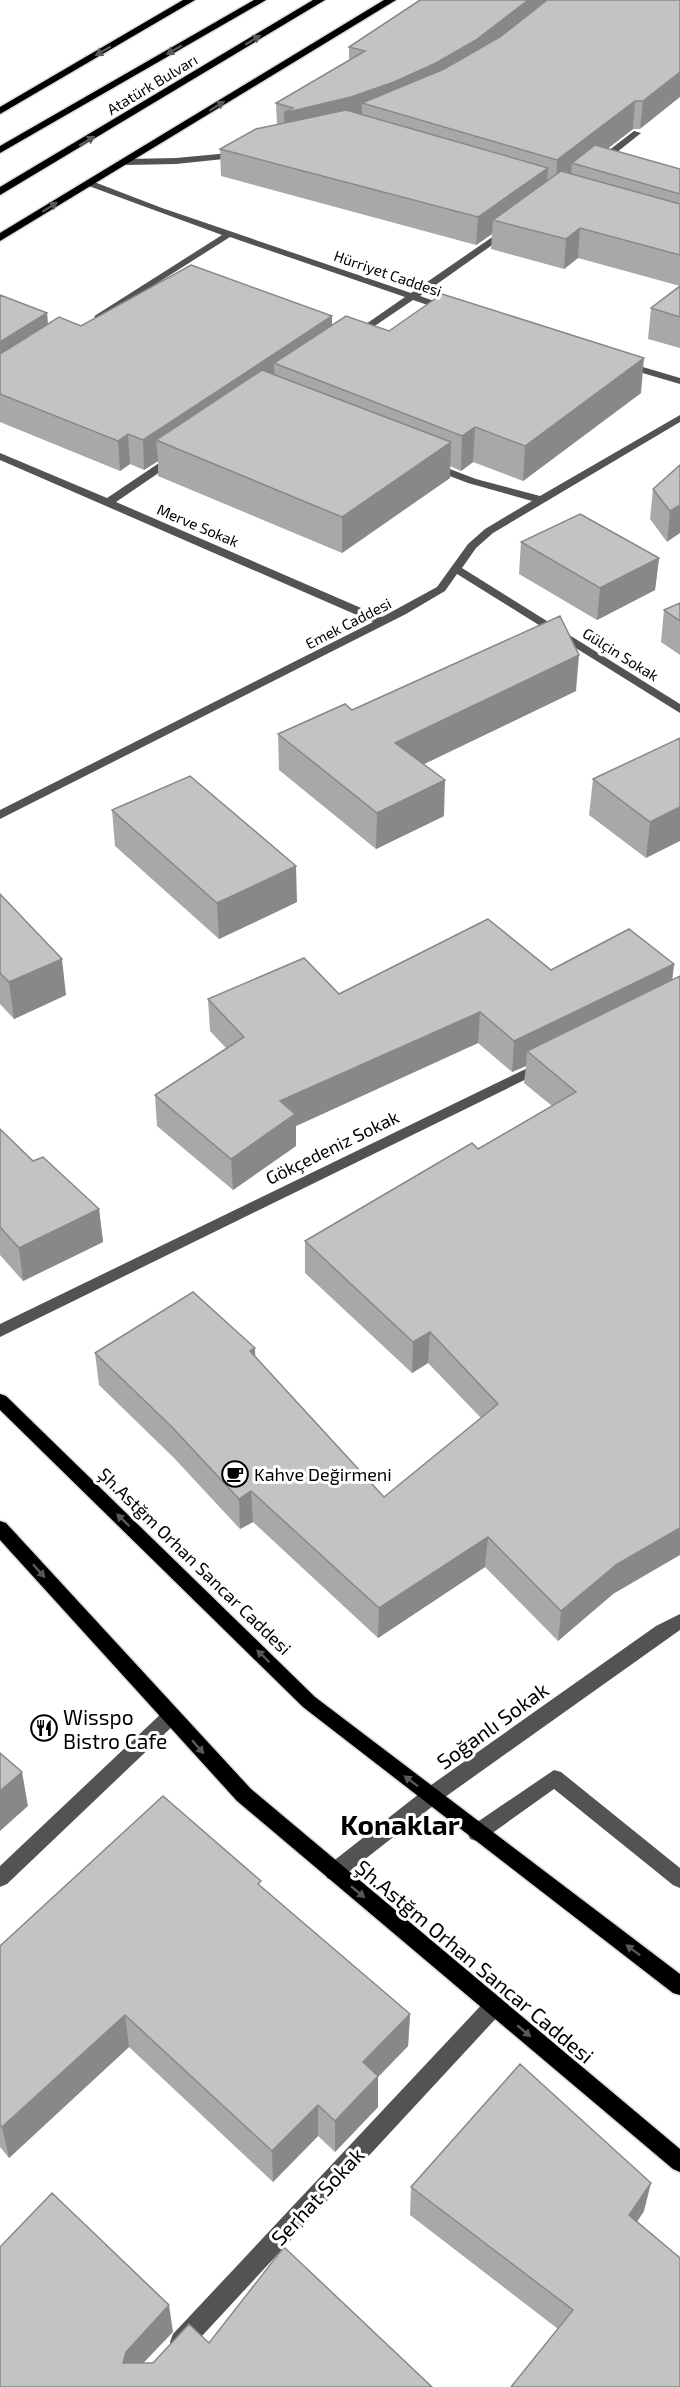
<svg xmlns="http://www.w3.org/2000/svg" width="680" height="2387" font-family="'Exo 2',sans-serif">
<style>
.lines{fill:none;stroke-linecap:round;stroke-linejoin:round}
.major-casing{stroke:#dbdbdb;stroke-width:3}
.highway-casing{stroke:#dbdbdb;stroke-width:3}
.minor{fill:#535353;fill-rule:evenodd}
.major{fill:#000;fill-rule:evenodd}
.highway{fill:#000;fill-rule:evenodd}
.wall{fill:#a8a8a8}
.shaded-wall{fill:#888}
.building{fill:#c3c3c3;stroke:#888;stroke-width:1.5}
.oneway{fill:#595959}
.labels{text-anchor:middle;dominant-baseline:central;stroke-width:6;stroke-linejoin:round;paint-order:stroke}
.far-street-label{font-size:15px;fill:#000;stroke:#fff}
.street-label{font-size:18px;fill:#000;stroke:#fff}
.poi-label{font-size:18px;fill:#000;stroke:#fff;text-anchor:start}
.near-poi-label{font-size:21px;fill:#000;stroke:#fff;text-anchor:start}
.near-street-label{font-size:21px;fill:#000;stroke:#fff}
.near-district-label{font-size:28px;font-weight:bold;fill:#000;stroke:#fff}
</style>
<rect width="100%" height="100%" fill="#fff"/>
<g class="lines">
<!-- major casing -->
<g class="major-casing">
<path id="major" d="M0,1394l6,2 309,301 365,277v21l-7,-2 -370,-286 -303,-297z
M0,1521l6,2 245,266 429,360v23l-7,-3 -436,-368 -237,-261z"/>
</g>
<!-- highway casing -->
<g class="highway-casing">
<path id="highway" d="M183,0h12l-195,114v-7z
M254,0h12l-266,153v-7z
M313,0h12l-325,195v-8z
M384,0h12l-396,241v-8z"/>
</g>
<!-- minor -->
<path class="minor" d="M634,131l7,2 -40,32h-6v-4z
M240,152l3,1v4l-67,7 -49,1 -4,-3 4,-3 49,-1z
M89,180l73,28 249,85 93,-64 8,2 -92,65 31,11v4h-6l-32,-11 -56,38 -4,-1v-4l52,-36 -175,-60 -131,83 -5,-3 2,-2 126,-80 -136,-50 -2,-2z
M626,362l54,16v6l-58,-17v-4z
M680,415v7l-187,111 -17,15 -14,20 218,136v9l-223,-139 -12,17 -39,23 -406,205v-9l373,-188 -373,-162v-7l107,45 64,-43h8v4l-63,43 266,115 55,-30 31,-43 17,-15 47,-28 -64,-18 -42,-16v-4h8l42,16 64,17z
M542,1061l5,2 2,3 -2,3 -547,268v-13z
M680,1614v16l-242,172 -97,76 -7,3 -7,-3 -2,-6 2,-6 97,-76 232,-164z
M171,1708l6,2 3,6 -3,6 -170,162 -7,3v-21l165,-156z
M554,1770l7,2 119,96v20l-7,-3 -119,-96 -70,50 -7,2 -7,-2 -2,-6 2,-6z
M494,1997l7,2 3,7 -3,7 -312,337 -8,3 -8,-3 -3,-8 3,-8 314,-335z"/>
<!-- major -->
<use href="#major" class="major"/>
<!-- highway -->
<use href="#highway" class="highway"/>
</g>
<!-- wall -->
<path class="wall" d="M680,0l-40,129h-7l-26,20 73,20v117l-102,-28 -14,11 -73,-20 1,-15 -16,11 -255,-69 -1,-27 57,-24 -1,-22 73,-42v-14z
M680,286v62l-32,-9 3,-31z
M0,295l47,18 1,12 33,1 251,-10v9l57,6 252,62 -118,88 -50,-19 -12,9 -11,-5v12l-108,75 -184,-77v-15l-14,9 -14,-6 -10,7 -120,-49z
M680,465l-13,77 -17,-23 3,-30z
M521,542l138,16 -4,32 -58,30 -78,-46z
M680,603v52l-19,-13 3,-32z
M576,691l-152,73 20,52 -68,33 -97,-79 -1,-36 74,-24z
M680,738l-34,120 -57,-43 4,-36z
M112,810l185,92 -78,37 -104,-93z
M0,894l66,101 -52,24 -14,-15z
M674,964l-61,630 -55,47 -73,-74 -107,71 -125,-116 -13,7 -66,-71 -75,-73 -4,-32 160,-5v9l129,140 97,-79 -53,-55 -16,10 -107,-100v-32l173,-92 74,-43 -28,-23 2,-17 -14,6 -34,-29 -182,83v20l-63,44 -76,-64 -2,-31 71,-47 -16,-17 -2,-32 131,-5 212,-24z
M0,1129l33,32 66,48 4,33 -80,39 -23,-26z
M261,1887l149,127 -2,32 -30,31v30l-43,45 -17,-16 -45,46 -144,-135 -120,111 -9,-11v-201z
M411,2187l233,24 -7,11 43,36 -122,71 -148,-114z"/>
<!-- shaded-wall -->
<path class="shaded-wall" d="M528,0h29l-82,67 -113,36v18l-77,20 -1,-28z
M680,72v25l-40,32 3,-28z
M635,101l-2,28 -49,38 -12,-4 -1,14 -15,12 1,-29z
M548,168l-2,28 -53,24 -1,14 -16,11 2,-28z
M580,228l-2,30 -14,11 2,-30z
M47,313l2,29 -49,31v-31z
M332,316v29l-58,18 1,20 -119,57 2,21 -14,9 -1,-30z
M644,358l-3,35 -118,88 2,-35z
M475,427l-2,35 -12,9 1,-35z
M128,434l2,30 -10,7 -2,-30z
M451,442l-1,36 -108,75v-36z
M680,505v28l-13,9 3,-31z
M659,558l-4,32 -58,30 3,-32z
M579,655l-3,36 -181,87v-35z
M445,780l-1,36 -68,33 1,-36z
M680,807v34l-34,17 4,-36z
M296,866l1,36 -78,37 -2,-36z
M62,959l4,36 -52,24 -5,-37z
M674,964l-4,31 -143,56 -1,15 -14,6 2,-31z
M480,1012l-2,31 -182,83v20l-63,44 -2,-31 49,-58z
M99,1209l4,33 -80,39 -4,-33z
M430,1332l-2,31 -16,10 1,-31z
M255,1348l1,31 -6,-28z
M251,1491l2,31 -13,7 -1,-30z
M680,1528v27l-67,39 -55,47 3,-30 56,-47z
M488,1537l-3,30 -107,71 1,-30z
M22,1772l6,34 -28,25v-40z
M410,2014l-2,32 -30,31v30l-43,45v-31l28,-59z
M125,2015l4,32 -120,111 -7,-31z
M318,2105v31l-45,46 -1,-31z
M651,2183l-7,28 -21,31 6,-27z
M169,2305l4,27 -43,45 -7,-14 3,-11z"/>
<!-- building -->
<path class="building" d="M420,0h108l-9,7 -43,33 -40,23 -42,19 -43,15 -67,16 9,-5 -17,-5 89,-52 -16,-4z
M547,0h133v72l-37,29h-8l-78,59 -195,-57 82,-34 56,-32z
M346,110l202,58 -70,49 -258,-68 36,-20z
M595,145l85,24v25l-108,-31z
M561,171l119,33v51l-100,-27 -14,11 -73,-19z
M191,265l141,51 -189,124 -15,-6 -10,7 -118,-47v-40l59,-37 22,9z
M680,286v31l-29,-9z
M442,294l202,64 -119,88 -50,-19 -13,9 -188,-73 72,-47 43,15z
M0,295l47,18 -47,29z
M262,370l189,72 -109,75 -186,-77z
M680,465v40l-10,6 -17,-22z
M580,514l79,44 -59,30 -79,-46z
M680,603v18l-16,-11z
M560,616l19,39 -184,88 50,37 -68,33 -99,-79 67,-30 7,6z
M680,738v69l-30,15 -57,-43z
M190,776l106,90 -79,37 -105,-93z
M0,894l62,65 -53,23 -9,-9z
M488,919l63,51 78,-41 45,35 -160,77 -34,-29 -200,89 15,13 -64,45 -76,-64 89,-58 -36,-38 96,-41 35,36z
M680,976v552l-63,36 -56,47 -73,-74 -109,71 -128,-117 -12,8 -67,-72 -77,-74 98,-61 62,56 -5,3 134,146 114,-93 -68,-72 -17,10 -108,-101 167,-98 6,6 98,-57 -49,-41z
M0,1129l33,32 10,-4 56,52 -80,39 -19,-21z
M0,1753l22,19 -22,19z
M163,1796l98,85 -3,3 152,130 -47,48 15,14 -43,45 -17,-16 -46,46 -147,-136 -123,112 -2,-2v-179z
M520,2064l131,119 -22,32 51,43v129h-169l62,-77 -162,-123z
M52,2193l117,112 -43,47 -3,11h30l36,-39 20,19 75,-96 148,140h-432v-140z"/>
<!-- one-way arrows -->
<defs><path id="oneway-solid" d="M-6-.8H1V-3.2L6.5 0L1 3.2V.8H-6Z" transform="scale(1.5)"/></defs>
<g class="oneway">
<use href="#oneway-solid" transform="translate(253 40) rotate(-31)"/>
<use href="#oneway-solid" transform="translate(174 50) rotate(150)"/>
<use href="#oneway-solid" transform="translate(103 51) rotate(150)"/>
<use href="#oneway-solid" transform="translate(217 106) rotate(-32)"/>
<use href="#oneway-solid" transform="translate(87 141) rotate(-31)"/>
<use href="#oneway-solid" transform="translate(50 207) rotate(-32)"/>
<use href="#oneway-solid" transform="translate(123 1520) rotate(-136)"/>
<use href="#oneway-solid" transform="translate(39 1571) rotate(48)"/>
<use href="#oneway-solid" transform="translate(263 1656) rotate(-136)"/>
<use href="#oneway-solid" transform="translate(198 1747) rotate(49)"/>
<use href="#oneway-solid" transform="translate(411 1781) rotate(-143)"/>
<use href="#oneway-solid" transform="translate(358 1892) rotate(40)"/>
<use href="#oneway-solid" transform="translate(633 1950) rotate(-143)"/>
<use href="#oneway-solid" transform="translate(524 2031) rotate(40)"/>
</g>
<!-- icons -->
<defs>
<g id="cafe-ring" transform="scale(1.35)"><circle r="9.5" fill="#fff" stroke="#000" stroke-width="1.5"/><path d="M-5.5-4.5H6V0H3Q3 3.5 0 3.5H-2.5Q-5.5 3.5-5.5 0ZM3-3.2v2h1.7v-2ZM-6 4.5H4V6H-6Z" fill="#000"/></g>
<g id="restaurant-ring" transform="scale(1.35)"><circle r="9.5" fill="#fff" stroke="#000" stroke-width="1.5"/><path d="M-5-6h1v4h1v-4h1v4h1v-4h1v5L-1.5 .5V6h-2V.5L-5-1ZM5-6V6H3V1.5H1.5Q1.5-4 5-6Z" fill="#000"/></g>
</defs>
<g fill-rule="evenodd">
<use href="#cafe-ring" x="235" y="1474"/>
<use href="#restaurant-ring" x="44" y="1728"/>
</g>
<g class="labels">
<!-- far-street labels -->
<g class="far-street-label">
<text transform="translate(152 84) rotate(-31)">Atatürk Bulvarı</text>
<text transform="translate(388 273) rotate(19)">Hürriyet Caddesi</text>
<text transform="translate(198 525) rotate(23)">Merve Sokak</text>
<text transform="translate(348 623) rotate(-27)">Emek Caddesi</text>
<text transform="translate(621 654) rotate(32)">Gülçin Sokak</text>
</g>
<!-- street labels -->
<g class="street-label">
<text transform="translate(332 1147) rotate(-26)">Gökçedeniz Sokak</text>
<text transform="translate(195 1561) rotate(44)">Şh.Astğm Orhan Sancar Caddesi</text>
</g>
<!-- poi labels -->
<g class="poi-label">
<text x="254" y="1474">Kahve Değirmeni</text>
</g>
<!-- near-poi labels -->
<g class="near-poi-label">
<text x="63" y="1716">Wisspo<tspan x="63" dy="24">Bistro Cafe</tspan></text>
</g>
<!-- near-street labels -->
<g class="near-street-label">
<text transform="translate(492 1725) rotate(-36)">Soğanlı Sokak</text>
<text transform="translate(475 1961) rotate(40)">Şh.Astğm Orhan Sancar Caddesi</text>
<text transform="translate(317 2196) rotate(-47)">Serhat Sokak</text>
</g>
<!-- near-district labels -->
<g class="near-district-label">
<text x="400" y="1824">Konaklar</text>
</g>
</g>
</svg>
